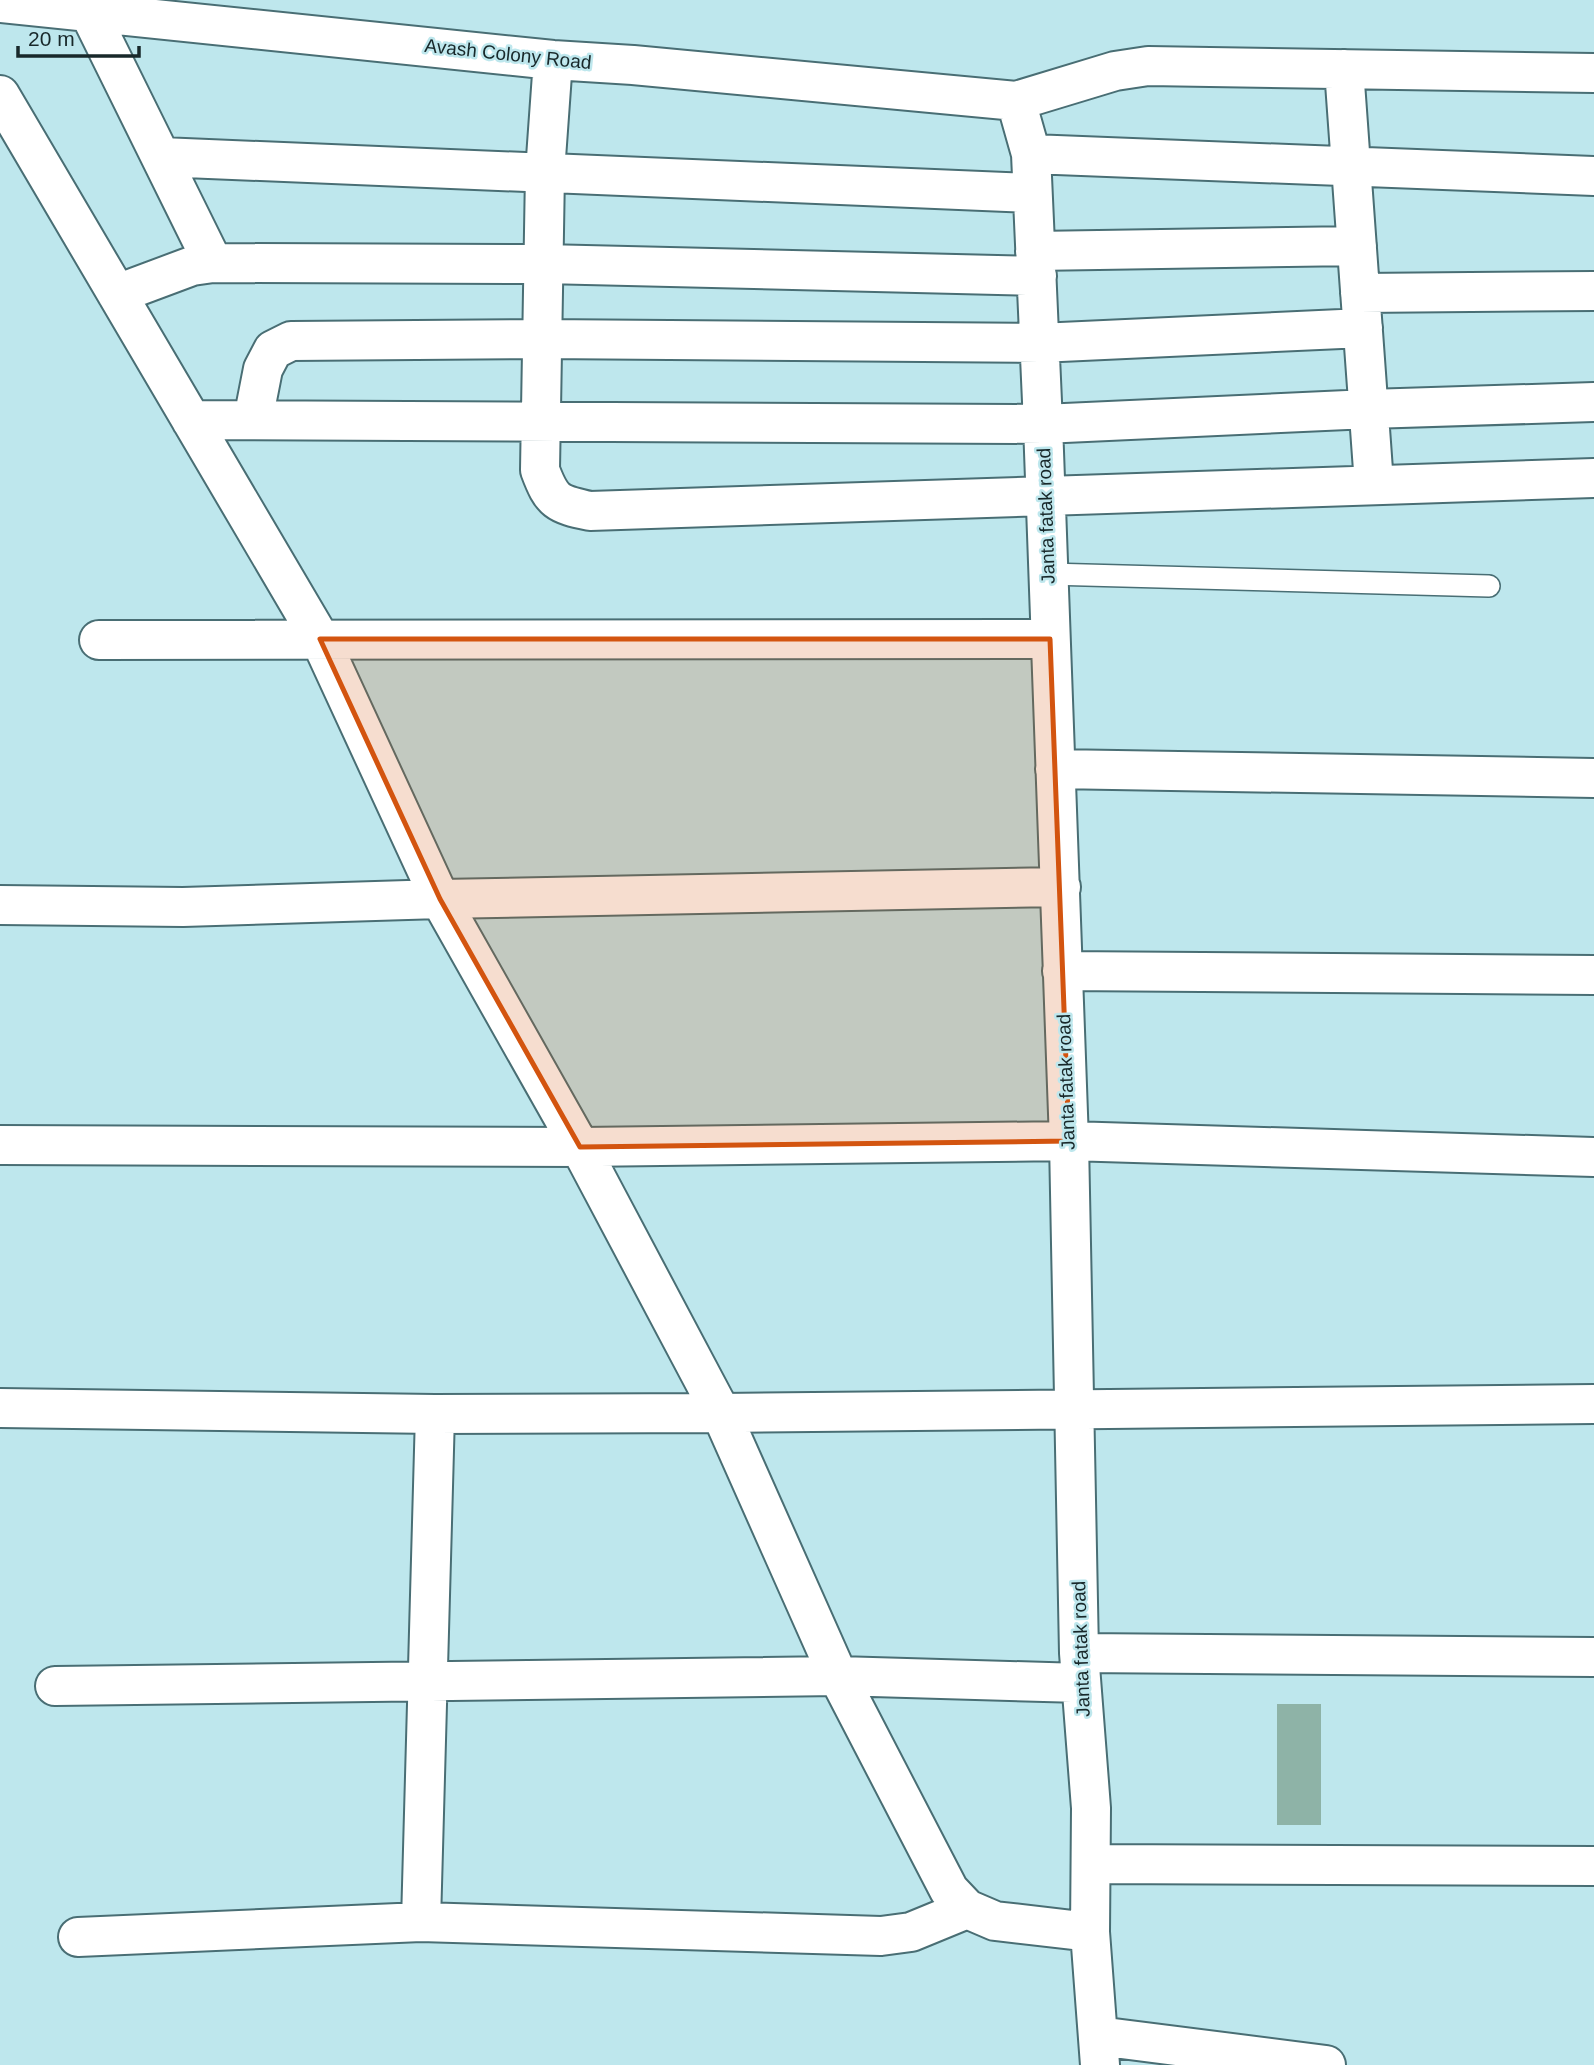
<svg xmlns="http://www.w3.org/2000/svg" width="1594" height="2065" font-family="Arial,sans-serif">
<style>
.building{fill:#8eb3a7}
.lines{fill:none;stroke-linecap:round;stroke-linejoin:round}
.service-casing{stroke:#496e74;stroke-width:24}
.minor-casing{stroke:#496e74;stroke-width:42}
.service{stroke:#fff;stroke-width:21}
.minor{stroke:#fff;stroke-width:38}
.marked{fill:#d3540f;fill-opacity:0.2;stroke:#d3540f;stroke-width:5;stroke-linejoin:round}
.labels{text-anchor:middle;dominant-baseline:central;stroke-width:5;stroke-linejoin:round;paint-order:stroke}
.street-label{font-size:19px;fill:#18282a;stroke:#bee7ed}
</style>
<rect width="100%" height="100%" fill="#bee7ed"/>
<!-- building -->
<path class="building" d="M1277,1704h44v121h-44z"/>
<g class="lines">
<!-- service casing -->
<g class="service-casing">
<path id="service" d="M1048,574l441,12"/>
</g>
<!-- minor casing -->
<g class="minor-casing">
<path id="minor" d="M0,3l553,57 80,5 383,36 99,-30 33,-5 446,7
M89,12l124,251
M553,60l-8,112 -5,298c12,32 17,34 50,41l1004,-33
M1344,69l30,415
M0,95l320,544 120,260 140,248 141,266 117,263 111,214 18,19 28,12 95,11
M1016,101l15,53 12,270 26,717 10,512 12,155 -1,124 10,133
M1031,154l563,22
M161,157l871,36
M1035,251l322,-5
M1360,293l234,-2
M117,294l75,-28 21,-3 331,1 493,12
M191,420l852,4 326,-15 225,-7
M253,420l10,-51 10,-19 18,-9 252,-2 496,4 324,-15
M99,640l951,-1
M1055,769l539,9
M0,905l183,2 257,-8 621,-12
M1062,971l532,4
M0,1145l580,2 489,-6 525,16
M0,1408l435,6 286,-1 873,-9
M1079,1653l515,4
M55,1686l783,-10 243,7
M1092,1864l502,2
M421,1922l14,-508
M78,1937l343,-15 460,14 30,-4 56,-23
M1098,2036l228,29"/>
</g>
<!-- service -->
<use href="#service" class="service"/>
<!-- minor -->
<use href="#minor" class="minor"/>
</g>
<!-- marked area -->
<path class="marked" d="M320,639h730l19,502 -489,6 -140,-248z"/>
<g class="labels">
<!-- street labels -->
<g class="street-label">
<text transform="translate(508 54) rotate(6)">Avash Colony Road</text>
<text transform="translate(1046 516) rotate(-92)">Janta fatak road</text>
<text transform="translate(1066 1082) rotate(-92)">Janta fatak road</text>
<text transform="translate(1081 1649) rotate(-92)">Janta fatak road</text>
</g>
</g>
<!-- scale -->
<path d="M18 46v10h121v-10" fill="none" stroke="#18282a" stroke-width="3.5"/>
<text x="28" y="46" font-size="21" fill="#18282a" stroke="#bee7ed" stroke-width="5" paint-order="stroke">20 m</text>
</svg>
